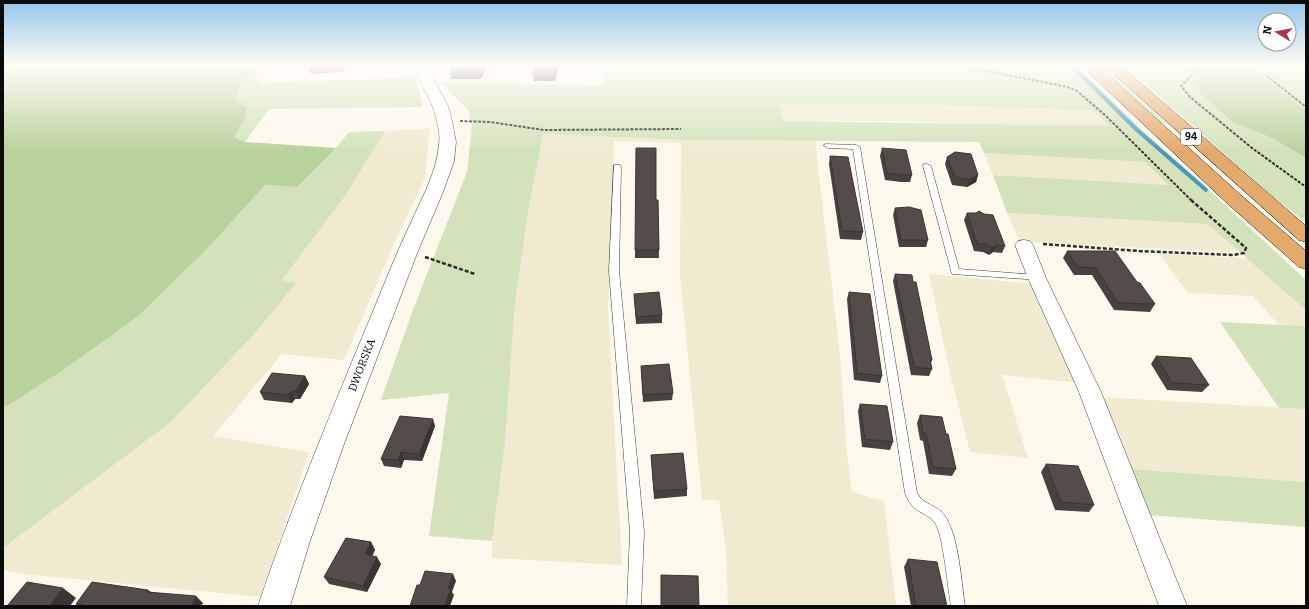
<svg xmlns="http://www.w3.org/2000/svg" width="1309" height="609" font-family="Bitter,serif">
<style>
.farmland{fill:#efead0}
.green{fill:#d3e2bb;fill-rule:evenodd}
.forest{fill:#b9d19c}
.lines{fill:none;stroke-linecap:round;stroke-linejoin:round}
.stream{stroke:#4898bb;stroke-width:4}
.service-casing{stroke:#3e3e3e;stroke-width:1}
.minor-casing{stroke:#3e3e3e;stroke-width:1}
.tertiary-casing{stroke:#3e3e3e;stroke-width:1}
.trunk-casing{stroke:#1c1c1c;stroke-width:1}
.path-far1{stroke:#2d2d2d;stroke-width:2;stroke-dasharray:3 1.5;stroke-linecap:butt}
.path{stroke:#2d2d2d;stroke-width:2.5;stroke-dasharray:4 2;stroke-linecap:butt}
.service{fill:#fff;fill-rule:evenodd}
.minor{fill:#fff;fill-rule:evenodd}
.tertiary{fill:#fff;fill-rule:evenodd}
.trunk{fill:#e4a96c;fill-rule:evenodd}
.wall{fill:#47413f}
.shaded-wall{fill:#3a3533}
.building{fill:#534c49;stroke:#3a3533}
.labels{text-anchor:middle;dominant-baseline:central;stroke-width:4;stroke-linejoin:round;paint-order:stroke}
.shield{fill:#fff;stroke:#545454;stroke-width:1}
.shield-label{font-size:10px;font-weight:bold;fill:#0b0b0b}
.street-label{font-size:11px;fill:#0b0b0b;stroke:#fff}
</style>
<rect width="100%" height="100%" fill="#fdf8ec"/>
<!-- farmland -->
<path class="farmland" d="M779,104h122l192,6 16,17 -217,-6h-109z
M430,128l-5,50 -33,70 -48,112 -62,-6 -69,82 96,16 -48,145 -237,-23 -21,-4v-22l168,-126 124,-139 -14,-2 64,-85 40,-65z
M543,134l138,6 134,1 25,214 7,99 5,38 32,9 12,105h-168l-2,-55 -7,-51h-17l-22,-225 1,-132 -67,-2 -6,169 14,255 -130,-7v-17l13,-99 10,-139 13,-91z
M984,153l161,9 25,23 -177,-10z
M1007,213l202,11 27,23v3l-8,2 -208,-10z
M1159,254l90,4 57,52v16l-28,-2 -25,-28 -65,-3z
M929,274l105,10 47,99 -79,-8 26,83 -58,-6 -20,-79z
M1098,397l208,12v73l-175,-13z"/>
<!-- green -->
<path class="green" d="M258,66h10l-9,17 158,-6 5,30 -153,2 -24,33 -11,-5 10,-17 -8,-20 5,-17z
M606,66h470l76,73 45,40 109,101v30l-98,-86 -201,-11 -14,-38 176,10 -24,-23 -161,-9 -5,-11 -298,-2 -138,-6 -15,78 -13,91 -10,139 -13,99 -63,-5 20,-143 -68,7 33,-93 53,-135 5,-46 -4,-16 -26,-27 161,2zM779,104h122l192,6 16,16 -326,-5z
M1097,66h6l64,58 -8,-1z
M1125,66h75l-4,13 3,14 35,30 38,15 34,20v64l-33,-25z
M1250,66h56v44z
M385,131l-40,65 -63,84 14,3 -42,51 -83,88 -168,126v-141l4,-1 191,-149 12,-11 55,-61 32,2 39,-39 13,-16z
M1220,322l86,4v83l-27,-1z
M1131,469l175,13v45l-158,-12z"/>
<!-- forest -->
<path class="forest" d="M3,66h255l-17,17 -5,17 11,8 -3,12 -10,17 11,5 91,6 -39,39 -32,-2 -55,61 -73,71 -71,51 -59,38 -4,1v-315l3,-3 -3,-1z
M1200,66h50l56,44v48l-34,-20 -38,-15 -35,-30 -3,-14z"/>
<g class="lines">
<!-- stream -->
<path class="stream" d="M1072,66l64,63 70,61"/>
<!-- service casing -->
<g class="service-casing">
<path id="service" d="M825,144l31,1 4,2 57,346c6,12 21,12 28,23 14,21 16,65 20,90h-14c-3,-16 -8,-73 -16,-83 -11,-14 -21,-7 -30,-30l-52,-344 -25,-1 -4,-2z
M924,164h3l4,2 28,103 78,6 3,1 2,2 -2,2 -88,-6 -29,-108z
M614,165h6l1,2 -2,104 25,261 -3,74h-14l3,-74 -21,-261z"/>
</g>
<!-- minor casing -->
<g class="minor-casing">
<path id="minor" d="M1024,240l6,1 3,4 13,33 55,114 86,214h-28l-80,-214 -51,-114 -13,-33 3,-4z"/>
</g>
<!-- tertiary casing -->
<g class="tertiary-casing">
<path id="tertiary" d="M417,66h14v8l17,32 4,15 4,21 -2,19 -11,31 -25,59 -74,193 -33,94 -21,68h-32c37,-110 83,-217 127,-324 9,-22 18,-43 28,-64 11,-24 24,-48 26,-74 2,-11 -3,-28 -7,-39 -5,-13 -15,-24 -15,-39z"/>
</g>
<!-- trunk casing -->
<g class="trunk-casing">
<path id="trunk" d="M1082,66h16l145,131 63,54v18l-7,-2 -70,-62z
M1105,66h16l185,160v16l-7,-2z"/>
</g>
<!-- path-far1 -->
<path class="path-far1" d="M961,66l107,21 9,4 29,25 86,85
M1194,66l-4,11 -9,9 9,11 62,51 54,39
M1267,76l39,31
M460,121l30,1 54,8 137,-1"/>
<!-- path -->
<path class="path" d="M1043,244l96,7 94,4 11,-2 2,-5 -55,-48
M425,257l50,17"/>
<!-- service -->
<use href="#service" class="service"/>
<!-- minor -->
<use href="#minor" class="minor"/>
<!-- tertiary -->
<use href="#tertiary" class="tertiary"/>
<!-- trunk -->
<use href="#trunk" class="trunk"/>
</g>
<!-- wall -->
<path class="wall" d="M345,66l-2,6 -32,2 -2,-6z
M487,66l-6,13h-30l-1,-6 1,-3 -1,-2z
M536,66h23l-4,15h-21l-1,-6z
M882,148l30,27 -2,7h-9l-16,-2 -5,-24z
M830,156l33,76 -2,8 -21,-1 -11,-75z
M947,157l31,18 -2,7 -9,5 -15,-2 -7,-21z
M656,200h2l1,58h-24v-8z
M895,208l33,32 -2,7h-27l-6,-32z
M967,213l38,33 -3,7 -9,-1 -4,3 -6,-3 -9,-1 -10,-31z
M1067,251l70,31 18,22 -5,8 -36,-2 -22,-35h-18l-11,-17z
M895,274l37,86 -1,3 1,6 -3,7 -18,-1 -18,-94z
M849,292l33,84 -2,7 -26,-3 -7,-81z
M634,294l28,21v8l-26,1z
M1156,356l53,29 -7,7 -35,-2 -16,-26z
M641,366l32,27 -1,7 -29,2z
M305,376l4,8 -9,15h-5l-3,4 -28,-3 -4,-8z
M860,404l33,38 -3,8 -28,-3 -4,-36z
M920,415l26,19 10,35 -4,7 -23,-2 -6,-33 -3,-1 -3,-17z
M435,426l-13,35 -18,-1 -3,8 -17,-2 -3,-7z
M651,455l36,34v7l-33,3z
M1046,464l48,41 -5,7 -34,-2 -14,-38z
M371,542l4,8 -3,6 9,8 -14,28 -38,-8 -5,-7z
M908,559l39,47h-36l-7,-39z
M148,590l3,2 52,11 -2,3h-122l-3,-2z"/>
<!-- shaded-wall -->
<path class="shaded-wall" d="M341,66h4l-2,6 -2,-5z
M483,66h4l-6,13 -1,-6z
M557,66h2l-4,15v-6z
M978,175l-2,7 -9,5 3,-7z
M996,245l-3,7 -4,3 3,-7z
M305,376l4,8 -9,15 -4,-8z
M291,391l4,8 -3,4 -4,-8z
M433,419l2,7 -13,35 -3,-7z
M401,452l3,8 -3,8 -3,-8z
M371,542l4,8 -6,11 -4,-7z
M377,557l4,7 -14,28 -4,-6z
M453,574l3,7 -4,11 2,3 -4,11h-5l3,-18z
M63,588l13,10 -6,8h-21z
M196,596l7,7 -2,3h-10z"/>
<!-- building -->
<path class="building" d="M309,66h32l-32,2z
M451,66h32l-3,7h-30l2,-5h-2z
M536,66h21l-2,9h-22z
M636,148h20v52h2l1,50h-24z
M882,148l24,2 6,25h-9l-16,-2z
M955,152l16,2 7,21 -8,5 -15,-3 -8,-20z
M830,156l18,1 15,75 -21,-1z
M909,207l12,3 7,30h-27l-6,-32z
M979,211l5,3 9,1 12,31 -9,-1 -4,3 -6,-4h-9l-10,-31h9z
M1067,251h48l22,31 3,1 15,21 -37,-1 -22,-35 -18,-1z
M895,274l17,1 1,7h3l16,78h-2l2,9 -18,-2z
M659,292l3,23 -26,2 -2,-23z
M849,292l21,2 12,82 -25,-3z
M1156,356l35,2 18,27 -37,-2z
M669,364l4,29 -30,2 -2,-29z
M272,373l33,3 -9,15h-5l-3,4 -28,-3z
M860,404l27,2 6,36 -28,-3z
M920,415l22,2 4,17h2l8,35 -23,-2 -7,-34h-3z
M400,416l33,3 -14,35 -18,-2 -3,8 -17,-1z
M683,453l4,36 -33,2 -3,-36z
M1046,464l32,2 16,39 -33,-3z
M346,538l25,4 -6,12 12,3 -14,29 -39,-9z
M908,559l29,3 10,44h-31z
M425,571l28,3 -5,14h3l-6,18h-35l7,-21h3z
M661,575l37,1 1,30h-38z
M27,582l36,6 -14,18h-42z
M92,582l56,8 -1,2 49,4 -5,10h-102l-13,-2z"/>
<!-- sky -->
<linearGradient id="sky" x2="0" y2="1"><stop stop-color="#94c5ea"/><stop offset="0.43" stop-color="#fefcf6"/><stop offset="1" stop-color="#fefcf6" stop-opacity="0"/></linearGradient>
<rect width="1309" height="152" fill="url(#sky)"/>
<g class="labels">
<!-- shield labels -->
<rect class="shield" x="1181" y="129" width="20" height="16" rx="3"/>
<g class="shield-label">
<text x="1191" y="137">94</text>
</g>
<!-- street labels -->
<g class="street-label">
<text transform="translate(362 365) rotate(-69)">DWORSKA</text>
</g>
</g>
<!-- border -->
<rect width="1309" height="609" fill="none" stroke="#0b0b0b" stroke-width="8"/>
<!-- north arrow -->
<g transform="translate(1277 32) rotate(281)"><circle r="19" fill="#ffffff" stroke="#9d9d9d"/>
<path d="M0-3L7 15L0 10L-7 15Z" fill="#a93646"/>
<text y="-6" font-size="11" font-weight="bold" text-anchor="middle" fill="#0b0b0b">N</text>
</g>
</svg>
